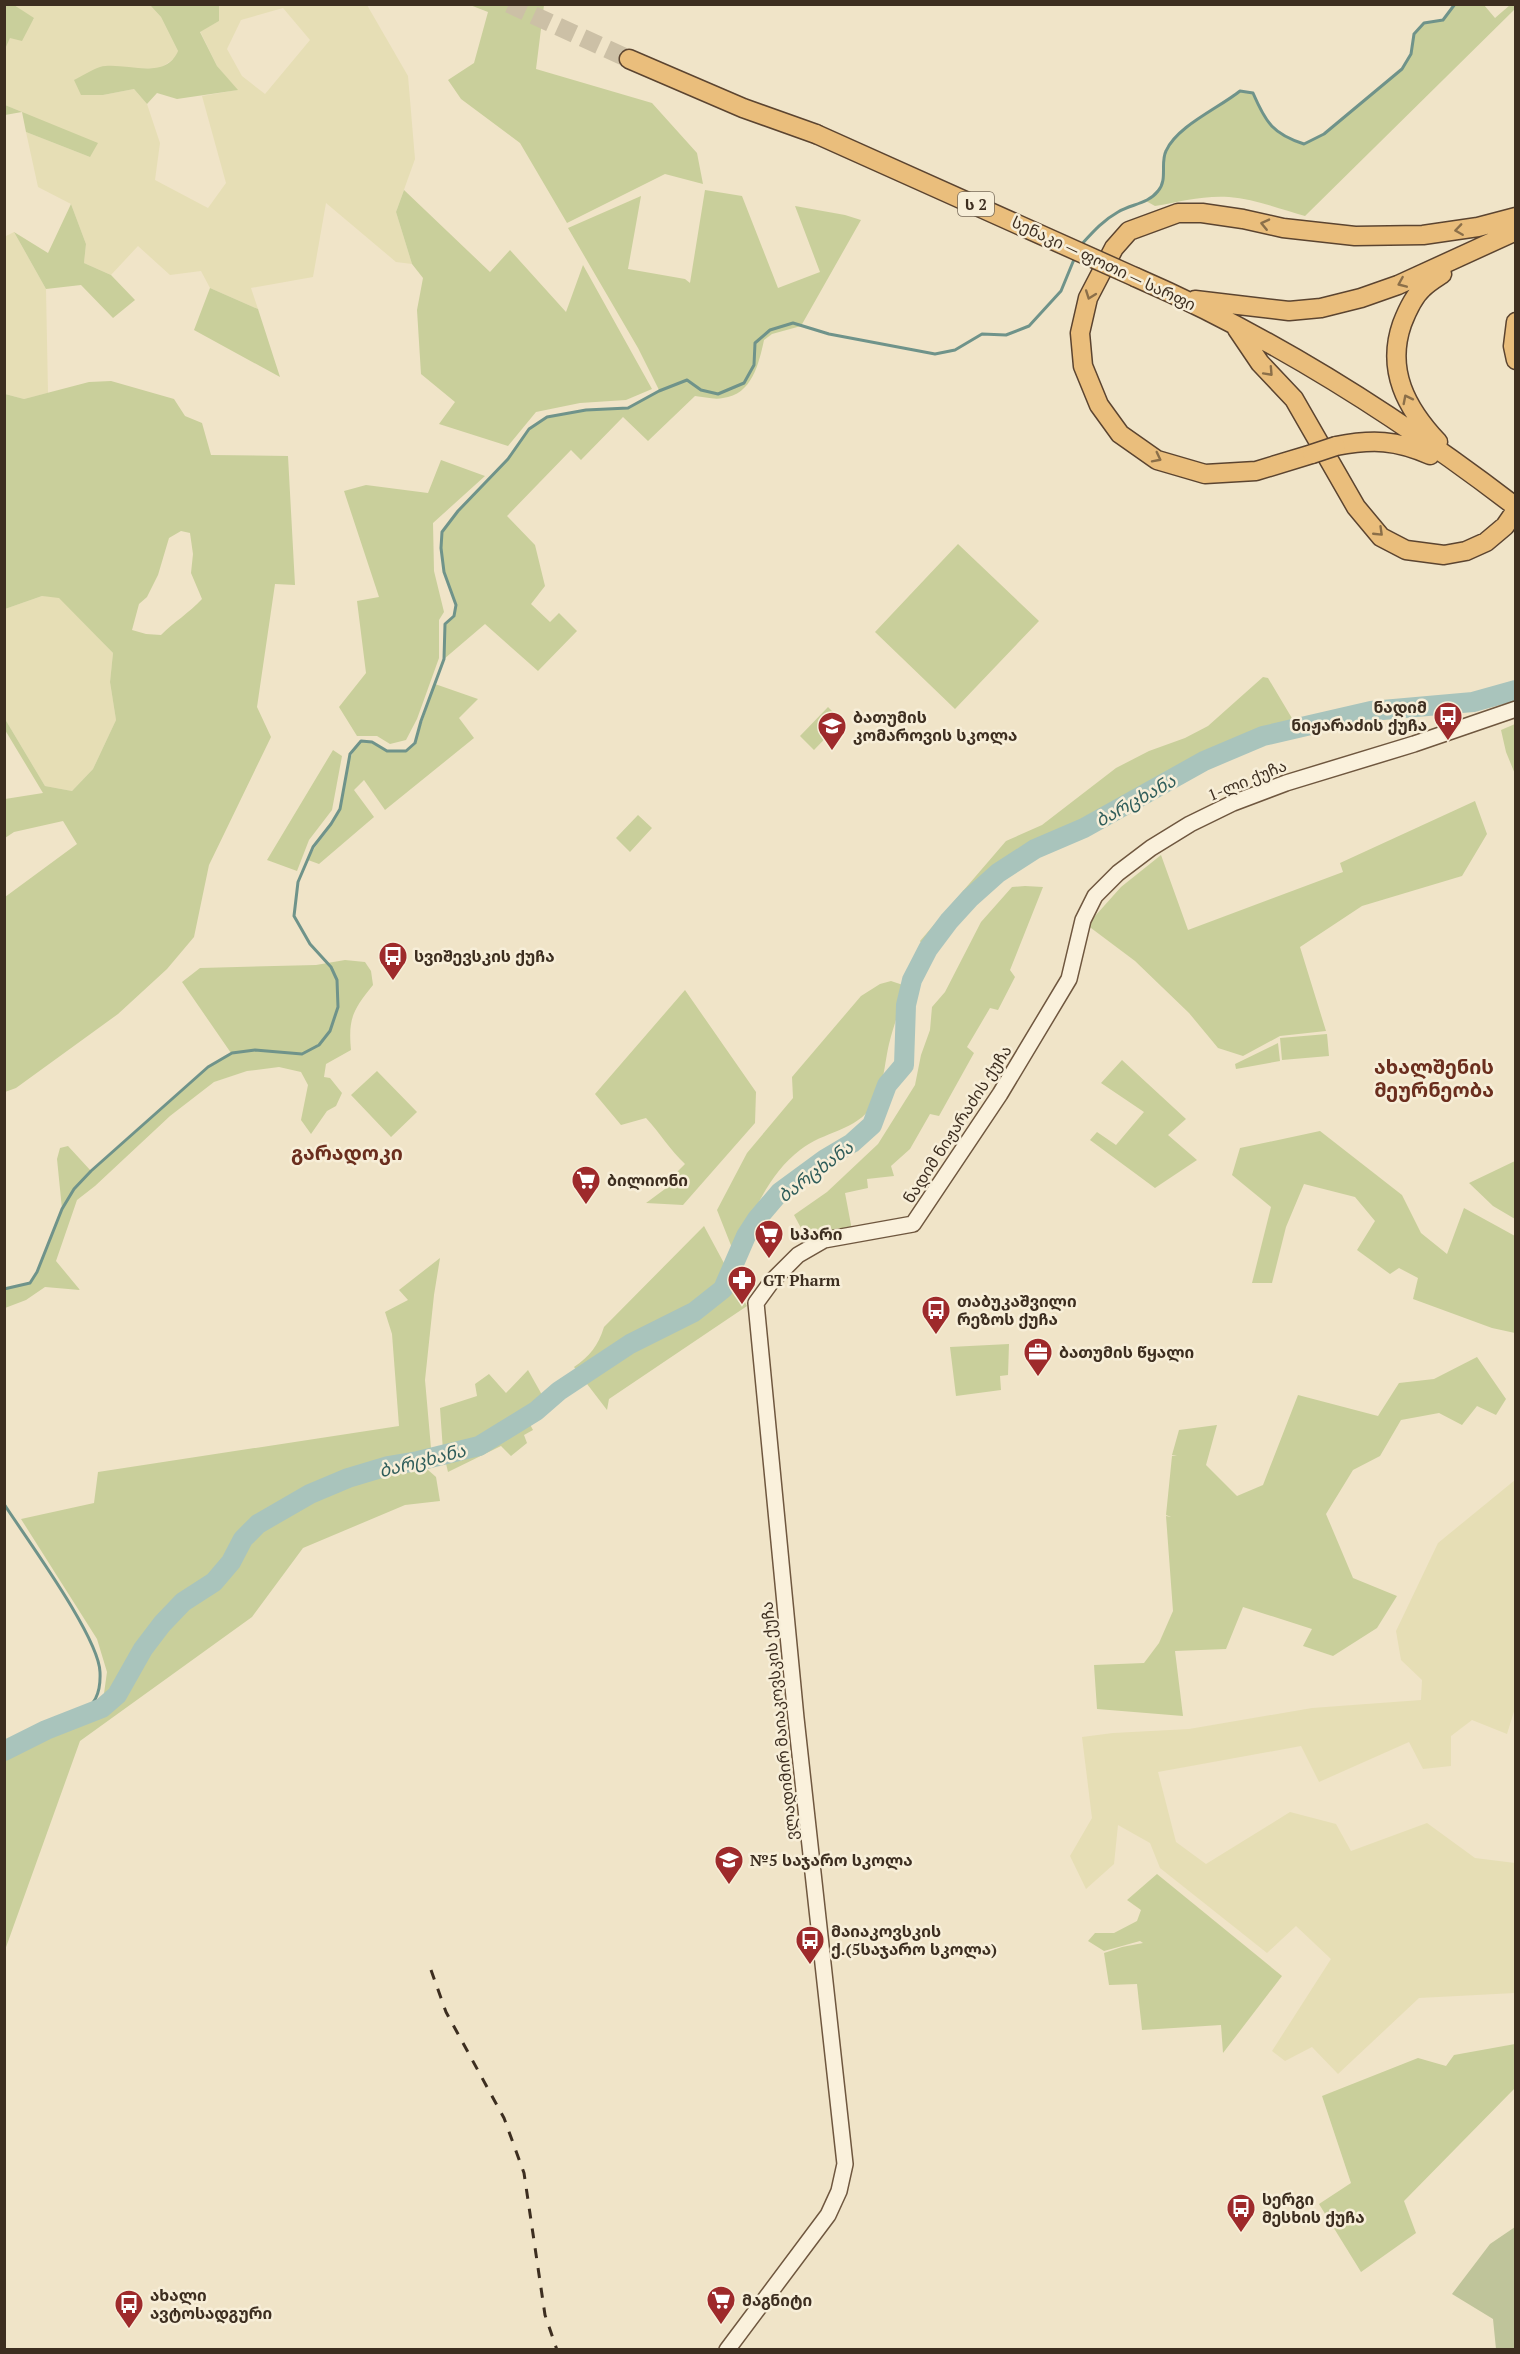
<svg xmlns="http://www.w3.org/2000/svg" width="1520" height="2354" font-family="'PT Serif','Noto Sans Georgian',serif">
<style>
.farmland{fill:#e6deb5;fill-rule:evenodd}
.green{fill:#c9cf9b;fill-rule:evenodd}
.cemetery{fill:#bfc49a}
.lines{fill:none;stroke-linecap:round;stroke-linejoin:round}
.stream{stroke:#6f938a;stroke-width:3}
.river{stroke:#a9c4bc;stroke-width:20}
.trunk-tunnel{stroke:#ccc0a6;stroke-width:18;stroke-dasharray:18 9;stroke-linecap:butt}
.secondary-casing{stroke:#6f573f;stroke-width:18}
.trunk-casing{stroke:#5b4430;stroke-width:21}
.secondary{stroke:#faf1dc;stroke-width:15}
.trunk{stroke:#eabe7c;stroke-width:18}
.rail{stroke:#3d2e20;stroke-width:3;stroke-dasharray:10 10;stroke-linecap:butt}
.trunk-bridge-casing{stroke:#5b4430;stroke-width:21;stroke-linecap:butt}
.trunk-bridge{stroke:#eabe7c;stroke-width:18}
.oneway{stroke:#8b6f49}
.labels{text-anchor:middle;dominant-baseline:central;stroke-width:5;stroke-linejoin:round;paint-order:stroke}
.shield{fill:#f7eed8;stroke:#756857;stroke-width:1.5}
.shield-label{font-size:15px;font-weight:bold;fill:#3d2e20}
.street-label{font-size:16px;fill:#3d2e20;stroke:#f7eed8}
.poi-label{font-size:16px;font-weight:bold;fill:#3d2e20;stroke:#f7eed8;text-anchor:start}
.water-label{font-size:18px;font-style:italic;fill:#2f5d5a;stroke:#f7eed8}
.quarter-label{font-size:20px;font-weight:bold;fill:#6b2e1e;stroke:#f7eed8}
</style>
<rect width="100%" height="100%" fill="#f0e4c8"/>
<!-- farmland -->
<path class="farmland" d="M14,5h136l11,12 17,34 -3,7 -16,11 -59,-2 3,28 31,-6 13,15 13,39 -5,37 53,28 18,-25 -24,-87 35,-6 -20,-24 -17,-35 19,-10v-16h148l41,71 7,83 -19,53 16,52 -16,-2 -70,-59 -13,74 -62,11 7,21 -48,-21 -9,-17 -31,4 -32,-29 -27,29 -27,-12 2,-19 -15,-40 -33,-17 -12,-55 64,25 -68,-45 -17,-7 -1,-56 6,-11 24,-19zM283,8l27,32 -45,54 -23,-18 -15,-27 14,-29z
M14,232l32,57 2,104 -24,6 -19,-5 -1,-157z
M42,596l17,1 54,56 -3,29 6,38 -23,49 -21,22 -27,-5 -40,-67v-110z
M1515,1480l1,225 -9,29 -35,-14 -21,16v30l-28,3 -14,-27 -90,40 -18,-36 -143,26 18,70 30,22 84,-52 46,12 15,27 76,-28 48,35 40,5v130l-96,5 -81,76 -26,-27 -27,14 -13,-10 59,-92 -35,-33 -29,27 -107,-85 -10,-25 -32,-18 -4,39 -28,25 -16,-33 22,-38 -10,-81 31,-4 76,-4 123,-21 109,-8 1,-20 -21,-20 -5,-29 42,-88z"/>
<!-- green -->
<path class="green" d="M5,4l9,1 20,13 -12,23 -12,-3 -5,11z
M150,5h69v16l-19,11 17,34 21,24 -61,9 -20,-6 -10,11 -13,-15 -31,6h-22l-7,-15c8,-4 17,-10 26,-13 24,-6 65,15 78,-16l-17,-34z
M470,5h74l-8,64 116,34 45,50 6,31 -38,-10 -98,49 -47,-80 -59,-44 -13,-19 26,-17 14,-51z
M1455,5h29l11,13 15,-13h5v4l-210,207c-25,-7 -51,-17 -76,-19 -24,-2 -51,5 -74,9l-9,-5c13,-10 18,-18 18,-35 1,-4 0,-10 1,-14 8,-22 56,-46 75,-61l13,2c12,29 21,42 51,51l20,-10 78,-65 9,-15 3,-20 10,-11 19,-3z
M5,105l93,38 -8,14 -64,-25 -4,-20 -17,3z
M404,190l86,82 20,-22 56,62 17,-47 69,124 -26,11 -46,3 -44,9 -28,34 -69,-22 16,-22 -34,-28 -4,-64 6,-32 -11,-14 -16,-52z
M705,190l37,6 36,92 42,-16 -25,-66 50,9 16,5 -60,106 -29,8 -8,6c-5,23 -12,55 -41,58 -8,2 -19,-1 -28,-2l-47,45 -25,-24 -42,43 -10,-10 -64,66 28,29 10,41 -14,18 19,18 9,-9 18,18 -39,40 -53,-47 -41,35 1,-35 9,-8 2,-11 -12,-33 -3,-24 1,-16 16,-21 50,-52 21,-30 18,-12 39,-7 42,-2 31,-18 -21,-42 -70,-120 73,-32 -13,73 57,10 5,4z
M71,204l15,40 -2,19 27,12 24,25 -22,18 -32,-33 -35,4 -32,-57 34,21z
M210,288l48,21 22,68 -86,-47z
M111,381l63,18 11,17 17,7 9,32 77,1 7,129 -20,-1 -18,123 14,30 -62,128 -15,72 -27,32 -49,45 -102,74 -11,4v-195l72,-53 -14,-23 -49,11 -9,6v-39l38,-6 -38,-63v-11l40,67 27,5 21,-22 23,-49 -6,-38 3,-29 -54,-55 -17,-2 -37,13v-215l19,5 65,-17zM181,531l9,2 3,21 -2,19 11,26c-13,14 -28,23 -41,36l-15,-1 -14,-4 7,-26 8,-7 11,-22 11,-37z
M441,460l44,16 -52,47 1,48 10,41 -5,8v38l-22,61 -11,21 -16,4 -13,-8h-20l-18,-29 27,-34 -9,-72 22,-4 -35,-106 22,-6 62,8z
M958,544l81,77 -84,88 -80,-77z
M1263,677l5,1 28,47 -29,6 -65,25 -64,32 -144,80 -70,81 -4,-8 86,-100 36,-16 74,-57 33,-17 36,-13 23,-12z
M435,684l43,15 -19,19 15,20 -89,72 -21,-30 -10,10 20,27 -55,47 -11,-4c8,-19 27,-33 32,-53 8,-26 1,-42 21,-66l11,1 15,9h19l9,-8z
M828,707l14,14 -28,29 -14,-14z
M1515,724v50l-9,-22 -5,-22z
M333,750l9,6 -10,54 -23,30 -12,31 -30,-11z
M1475,801l12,33 -25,42 -100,30 -62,41 26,84 -46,5 -37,20 -25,-8 -29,-35 -54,-52 -48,-36 34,-38 40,-32 27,75 155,-58 -3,-9z
M638,815l14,13 -22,24 -14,-14z
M1025,886l18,1 -33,83 5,7 -17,33 -8,-2 -23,39 7,6 -35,63 -9,-2 -20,35 -19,17 3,10 -27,3 1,9 -23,5 7,37 -44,11 -14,-26 33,-23 51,-48 37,-59 6,-30 9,-25 2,-23 13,-15 36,-70 31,-35z
M345,960l20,2 6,9 2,14c-20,25 -25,33 -22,65l-25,14 -2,13 6,1 12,15 -6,13 -9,5 -16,23 -10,-14 7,-35 -7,-13 -22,-5 -32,4 -33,11 -44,34 -75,70 -18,14 -21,61 24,29 -35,-3 -19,13 -21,8v-19l25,-6 10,-18 22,-56 -5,-50 3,-11 8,-2 23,25 117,-104 23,-14 -49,-71 18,-14 116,-3z
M891,981l15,5c-5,20 -12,38 -17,58 -4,16 -6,48 -16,61 -17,26 -49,26 -73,45 -32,24 -49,68 -66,103l-17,-43 30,-57 46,-55 -1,-21 69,-81 19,-12z
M685,990l71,102 -1,31 -72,82 -37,-2 23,-17 5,-11 11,-11c-15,-14 -25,-31 -39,-46l-25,7 -26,-31z
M1327,1034l2,22 -47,4 -2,-22z
M1278,1043l2,18 -44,8 -1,-5z
M1122,1060l64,59 -18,16 29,25 -42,28 -65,-48 7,-8 19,13 28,-33 -43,-29z
M377,1071l40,41 -26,25 -40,-42z
M1320,1131l82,64 19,38 26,21 17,-46 51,28v97l-23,-5 -79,-29 5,-21 -19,-10 -9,6 -33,-24 18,-29 -20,-24 -51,-13 -18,43 -14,56h-20l19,-76 -39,-32 8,-27z
M1515,1161v58l-22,-13 -24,-23z
M704,1226l43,80 -138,93 -2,11 -33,-43c16,-11 24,-21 30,-40z
M440,1258l-6,37 -9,85 6,68 -13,13 18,16 4,24 -35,4 -102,43 -51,69 -172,124 -75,209v-199l41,-21 56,-22 5,-36 -10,-33 -76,-120 73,-16 4,-31 301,-46 -7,-92 -7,-22 23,-12 -9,-10z
M1009,1344l-1,31 -8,1 1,14 -45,6 -6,-49z
M1477,1357l29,42 -10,16 -19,-9 -15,19 -23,-12 -38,7 -21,36 -27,14 -27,44 27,64 44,18 -20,32 -44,28 -30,-10 9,-17 -69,-22 -17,42 -51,2 8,65 -86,-7 -3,-44 50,-2 15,-20 14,-32 -7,-95 5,1 -5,-2 6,-59h5l-5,-1 7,-25 38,-5 -11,40 31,31 26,-11 35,-90 80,21 21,-33 35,-4z
M528,1370l18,32 -20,15 7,13 -9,5 3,8 -16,13 -10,-10 -53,26 -5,-21 -3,-43 37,-12 -2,-12 14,-10 17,19z
M1157,1874l125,102 -59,77 -2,-28 -79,5 -5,-46 -28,1 -5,-32 18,-6 21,-4 -3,-2 -36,10 -16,-10 7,-8h19l23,-12 4,-11 -14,-10z
M1515,2044v44l-111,113 12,32 -55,39 -42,-68 32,-21 -29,-87 96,-38 28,8 8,-11z"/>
<!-- cemetery -->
<path class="cemetery" d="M1515,2227v122h-19l-3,-30 -41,-25 38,-50z"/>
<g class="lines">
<!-- stream -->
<path class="stream" d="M1080,246c12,-13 22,-25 38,-34 13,-8 30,-8 40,-21 10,-11 2,-28 8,-40 11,-25 53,-43 74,-60l13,2c13,30 20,41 51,51l20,-10 78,-65 9,-15 3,-20 10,-11 19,-3 12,-16
M4,1289l26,-6 7,-11 25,-63 12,-20 17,-18 117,-104 24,-14 23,-3 47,4 17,-9 11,-14 8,-24 -1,-27 -6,-13 -21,-23 -16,-28 4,-34 15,-35 18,-23 9,-15 10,-55 11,-13 11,1 15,9h19l9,-8 6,-22 23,-62 1,-35 9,-8 2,-11 -12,-33 -3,-24 1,-16 16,-21 50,-52 21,-30 18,-12 39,-7 42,-2 31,-17 28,-11 14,10 17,4 26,-11 10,-18 1,-22 15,-13 23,-7 36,11 106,20 20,-4 27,-16 24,1 23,-9 32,-35 14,-34
M4,1504c22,34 95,133 96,168 1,22 -5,34 -24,45"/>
<!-- river -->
<path class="river" d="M4,1751l42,-21 56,-22 15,-13 26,-46 19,-25 21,-22 31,-20 17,-20 12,-23 15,-15 52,-30 38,-16 40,-12 30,-5 61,-15 57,-35 23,-20 71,-47 64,-32 29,-23 23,-53 11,-17 23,-27 45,-33 27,-16 20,-18 15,-40 17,-20 2,-60 6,-25 16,-31 21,-28 21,-23 28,-25 37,-24 49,-21 120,-67 59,-25 108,-25 102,-9 43,-12"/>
<!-- trunk-tunnel -->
<path class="trunk-tunnel" d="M509,4l120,55"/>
<!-- secondary casing -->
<g class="secondary-casing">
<path id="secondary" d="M727,2350l101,-135 11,-24 6,-27 -49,-446 -40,-415 16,-22 26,-26 26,-15 89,-16 87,-130 69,-115 14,-59 12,-24 23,-23 33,-25 39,-24 43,-21 53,-20 128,-39 102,-35"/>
</g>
<!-- trunk casing -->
<g class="trunk-casing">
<path id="trunk" d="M629,59l114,49 73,26
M1135,277c134,58 265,141 381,230
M1195,300l94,11 32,-3 40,-10 37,-13 118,-54
M1516,322l-3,24 3,14
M1237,329l23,34 34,36 62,108 25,30 25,13 38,5 22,-4 20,-9 19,-16 11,-16
M1438,442c-32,-34 -52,-72 -36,-118 5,-13 11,-27 21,-36 6,-6 13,-10 19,-14
M1336,446c37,-7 60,-6 94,9
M1312,454l-56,17 -51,3 -48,-14 -37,-26 -21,-29 -16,-39 -3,-33 8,-35 26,-50 15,-17 49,-18h24l41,6 40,9 72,8 68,-1 55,-8 38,-10"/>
</g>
<!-- secondary -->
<use href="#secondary" class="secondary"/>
<!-- trunk -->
<use href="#trunk" class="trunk"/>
<!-- rail -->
<path class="rail" d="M431,1970l15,42 58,106 20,55 21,142 12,35"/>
<!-- trunk-bridge casing -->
<g class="trunk-bridge-casing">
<path id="trunk-bridge" d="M816,134l319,143
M1312,454l24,-8"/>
</g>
<!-- trunk-bridge -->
<use href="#trunk-bridge" class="trunk-bridge"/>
</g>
<!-- one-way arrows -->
<defs><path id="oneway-chevron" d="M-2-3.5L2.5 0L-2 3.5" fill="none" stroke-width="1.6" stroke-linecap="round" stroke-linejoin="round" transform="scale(1.5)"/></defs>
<g class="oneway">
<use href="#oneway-chevron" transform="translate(1265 224) rotate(-167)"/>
<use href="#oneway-chevron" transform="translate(1459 230) rotate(172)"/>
<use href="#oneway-chevron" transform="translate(1402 283) rotate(157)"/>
<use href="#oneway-chevron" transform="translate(1090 295) rotate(110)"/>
<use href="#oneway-chevron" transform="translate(1269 372) rotate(47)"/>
<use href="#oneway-chevron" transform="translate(1407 399) rotate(-117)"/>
<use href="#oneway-chevron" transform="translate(1157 458) rotate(27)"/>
<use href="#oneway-chevron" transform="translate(1379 532) rotate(44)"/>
</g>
<!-- icons -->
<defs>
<g id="bus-pin" transform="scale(1.5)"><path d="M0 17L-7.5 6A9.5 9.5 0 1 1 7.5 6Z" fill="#9e2a2b" stroke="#f7eed8"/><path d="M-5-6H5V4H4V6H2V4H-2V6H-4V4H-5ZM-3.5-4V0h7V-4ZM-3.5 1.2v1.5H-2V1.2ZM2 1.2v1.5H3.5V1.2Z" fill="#fff"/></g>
<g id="school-pin" transform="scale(1.5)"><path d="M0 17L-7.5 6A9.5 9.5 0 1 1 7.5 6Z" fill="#9e2a2b" stroke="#f7eed8"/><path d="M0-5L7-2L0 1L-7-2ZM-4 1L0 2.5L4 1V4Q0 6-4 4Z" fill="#fff"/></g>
<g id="supermarket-pin" transform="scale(1.5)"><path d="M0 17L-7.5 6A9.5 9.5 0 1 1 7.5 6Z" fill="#9e2a2b" stroke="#f7eed8"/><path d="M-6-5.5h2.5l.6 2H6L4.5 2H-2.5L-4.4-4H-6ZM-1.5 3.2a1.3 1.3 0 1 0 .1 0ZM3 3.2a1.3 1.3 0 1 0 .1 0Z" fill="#fff"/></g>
<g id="pharmacy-pin" transform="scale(1.5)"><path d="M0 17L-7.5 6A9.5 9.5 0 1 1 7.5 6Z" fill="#9e2a2b" stroke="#f7eed8"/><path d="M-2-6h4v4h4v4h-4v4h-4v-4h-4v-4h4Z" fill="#fff"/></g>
<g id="office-pin" transform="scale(1.5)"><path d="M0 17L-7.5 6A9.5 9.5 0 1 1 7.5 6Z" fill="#9e2a2b" stroke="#f7eed8"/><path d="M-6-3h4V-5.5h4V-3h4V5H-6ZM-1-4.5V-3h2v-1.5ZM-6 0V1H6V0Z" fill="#fff"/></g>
</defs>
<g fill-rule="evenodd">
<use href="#bus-pin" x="1448" y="716"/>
<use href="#school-pin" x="832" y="726"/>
<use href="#bus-pin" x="393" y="956"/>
<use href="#supermarket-pin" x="586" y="1180"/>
<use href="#supermarket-pin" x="769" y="1234"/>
<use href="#pharmacy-pin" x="742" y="1280"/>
<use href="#bus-pin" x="936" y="1310"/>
<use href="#office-pin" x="1038" y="1352"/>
<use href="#school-pin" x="729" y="1860"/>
<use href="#bus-pin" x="810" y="1940"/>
<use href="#bus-pin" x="1241" y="2208"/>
<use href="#supermarket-pin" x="721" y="2300"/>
<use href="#bus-pin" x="129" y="2304"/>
</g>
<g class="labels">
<!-- shield labels -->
<rect class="shield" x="958" y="192" width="36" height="24" rx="4.5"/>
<g class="shield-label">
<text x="976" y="204">ს 2</text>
</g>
<!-- street labels -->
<g class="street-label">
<text transform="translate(1104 263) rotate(25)">სენაკი — ფოთი — სარფი</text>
<text transform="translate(1247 780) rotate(-22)">1-ლი ქუჩა</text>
<text transform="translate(957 1124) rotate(-57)">ნადიმ ნიჟარაძის ქუჩა</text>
<text transform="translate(779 1721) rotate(-96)">ვლადიმირ მაიაკოვსკის ქუჩა</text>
</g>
<!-- poi labels -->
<g class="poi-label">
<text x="1427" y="707" text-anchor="end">ნადიმ<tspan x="1427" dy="18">ნიჟარაძის ქუჩა</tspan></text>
<text x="853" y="717">ბათუმის<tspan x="853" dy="18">კომაროვის სკოლა</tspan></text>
<text x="414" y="956">სვიშევსკის ქუჩა</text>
<text x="607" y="1180">ბილიონი</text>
<text x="790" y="1234">სპარი</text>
<text x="763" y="1280">GT Pharm</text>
<text x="957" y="1301">თაბუკაშვილი<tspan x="957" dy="18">რეზოს ქუჩა</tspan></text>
<text x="1059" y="1352">ბათუმის წყალი</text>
<text x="750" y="1860">№5 საჯარო სკოლა</text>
<text x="831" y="1931">მაიაკოვსკის<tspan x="831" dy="18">ქ.(5საჯარო სკოლა)</tspan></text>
<text x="1262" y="2199">სერგი<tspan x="1262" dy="18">მესხის ქუჩა</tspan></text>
<text x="150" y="2295">ახალი<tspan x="150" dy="18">ავტოსადგური</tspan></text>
<text x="742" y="2300">მაგნიტი</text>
</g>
<!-- water labels -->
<g class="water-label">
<text transform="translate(1135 800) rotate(-29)">ბარცხანა</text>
<text transform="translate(815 1171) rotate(-37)">ბარცხანა</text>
<text transform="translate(422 1460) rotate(-14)">ბარცხანა</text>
</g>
<!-- quarter labels -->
<g class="quarter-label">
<text x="1434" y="1066">ახალშენის<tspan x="1434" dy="23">მეურნეობა</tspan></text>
<text x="347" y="1152">გარადოკი</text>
</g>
</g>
<!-- border -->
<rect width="1520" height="2354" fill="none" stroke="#3d2e20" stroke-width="12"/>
</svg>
